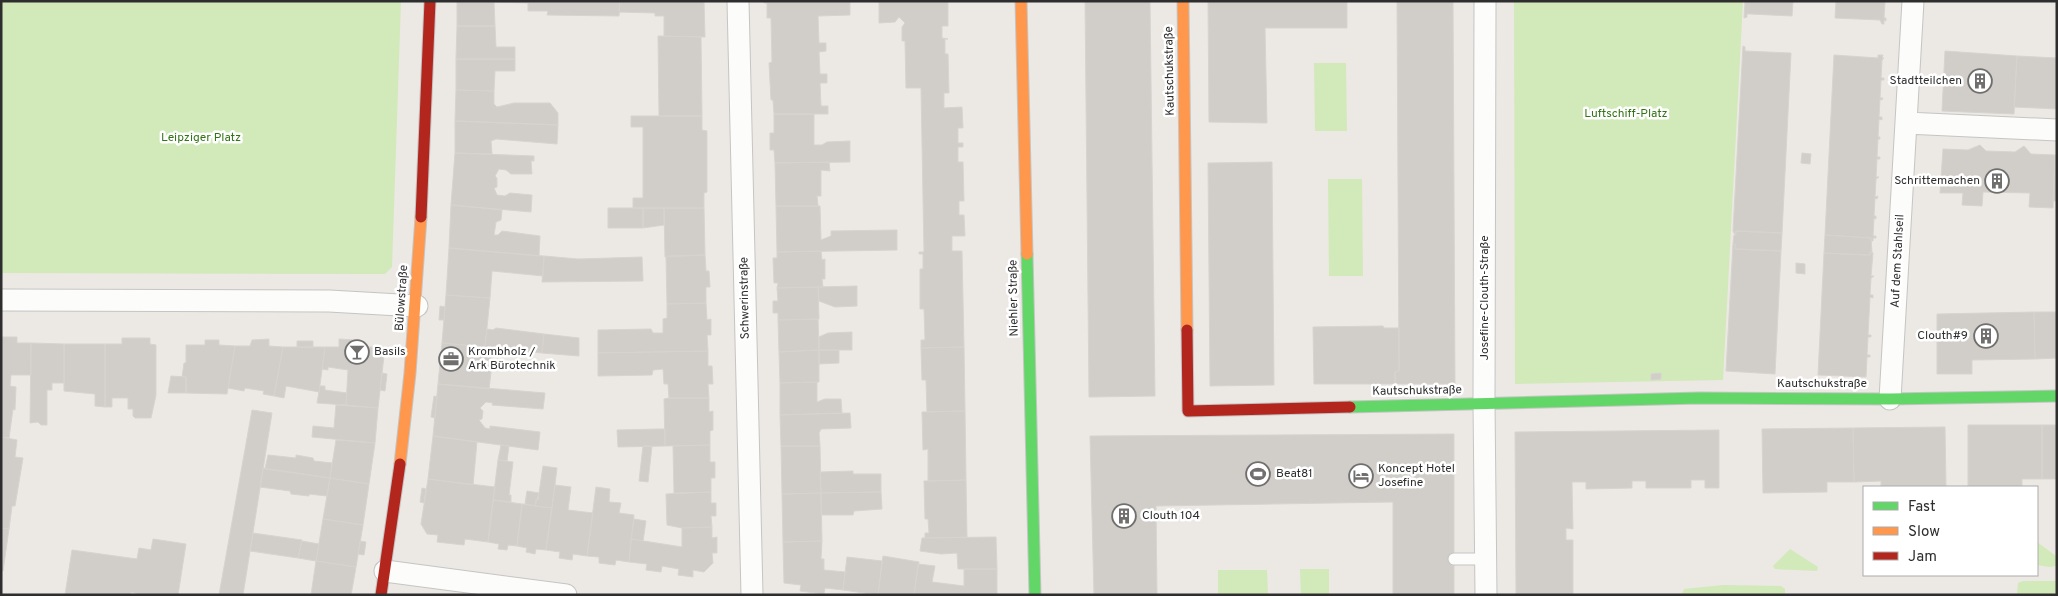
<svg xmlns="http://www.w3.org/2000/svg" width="2058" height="596" font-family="Overpass,sans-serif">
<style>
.green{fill:#d2e9ba}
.building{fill:#d1ceca;stroke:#d7d3cf}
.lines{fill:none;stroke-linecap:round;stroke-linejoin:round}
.lane-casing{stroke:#c5c5c5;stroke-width:13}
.street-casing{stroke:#c5c5c5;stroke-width:23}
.fast-casing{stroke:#c5c5c5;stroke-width:13}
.slow-casing{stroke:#c5c5c5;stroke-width:13}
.jam-casing{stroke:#c5c5c5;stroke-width:13}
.lane{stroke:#fcfcfb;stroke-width:11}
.street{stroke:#fcfcfb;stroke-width:21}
.fast{stroke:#63d668;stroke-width:11}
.slow{stroke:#ff974d;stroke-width:11}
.jam{stroke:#b3261e;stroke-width:11}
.labels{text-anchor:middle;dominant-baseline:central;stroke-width:5;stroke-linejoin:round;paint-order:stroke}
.street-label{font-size:12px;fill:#2e2e2e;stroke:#fff}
.poi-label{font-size:12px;fill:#2e2e2e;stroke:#fff;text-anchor:start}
.park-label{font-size:12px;fill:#337415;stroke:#fff}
</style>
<rect width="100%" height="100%" fill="#ece8e4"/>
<!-- green -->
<path class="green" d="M1,1h400l-9,266 -7,7 -384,-1z
M1514,1h229l-20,379 -208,4z
M1314,63h32l1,68h-32z
M1328,179h34l1,97h-34z
M2037,542l19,14v10l-7,1 -12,-2z
M1790,549l28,18 -1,4 -42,-2 -2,-3z
M1300,569h29v26h-28z
M1218,570h49l1,25h-50z
M2023,581h34v14l-40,-1 1,-11z
M1724,585l57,1 4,3v6l-103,-1 2,-5z"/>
<!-- building -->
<path class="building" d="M457,1h71v2l-34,-1 1,24h-38z
M528,1h92l-1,15 -72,-1 1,-4h-20z
M620,1h84l1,36 -41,-1v-20h-9v-3l-36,-1z
M764,1h86v14l-32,1 1,27h7v8l-7,1 1,22h7v9h-7l1,23h7v8h-54l-1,-14h-2l-2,-37 3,-1 -1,-44h-4v-15h-3z
M879,1h69v25h-6v12l6,1h-3v15h3l1,39h-5v15l18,-1 1,21h-5v15h5v4h-5v15h5l1,39h-5v14h5l1,21h-13v15h10l2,96 -43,1v-8h4l-1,-31h-4v-40h3v-15h-4v-2h5l-3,-164h-15l-1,-47h-3v-14l3,-4 -6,-6 -4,5 -16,1z
M1085,1h65l5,395 -66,1z
M1208,1h139v27h-82l2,95 -58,-1z
M1397,1h56l2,383h-60v-12l4,-1z
M1745,1h48l-1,15 -42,-2h-3v3l-3,1z
M1836,1h49l-1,17h2v3l-2,-1v4h-2l-2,-4 -45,-2z
M457,26h38l1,21h19v12h-59z
M658,36l43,1 1,79h-43z
M1743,46l2,1v4l46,2 -9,180 -46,-2 -1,4 -2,-4z
M1945,51l72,5 -3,58 -72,-3z
M1834,55l44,3v-3h5l-1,3h2l-2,2 -1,18h3v2h-3l-1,18h3l-1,2 -2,-1 -1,18h3v3l-3,-1 -1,18h2v2h-2l-1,18h3v2h-3l-1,18h3l-3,2 -1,18 3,-1 -1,3 -2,-1 -1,18h2v3l-2,-1 -1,18h3v2h-3v3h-2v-3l-46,-3z
M2017,56l40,2v51l-43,-2z
M456,59h59v12h-20l-1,20 -38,-1z
M456,90l38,1v13l3,3 17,-4h36l8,10v12l-103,-4z
M774,114h40v31h8l5,-3 23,-1v21l-75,1 -1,-13h-4v-17h4z
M631,116h71v14l5,1v61l-3,1v15h-71v-10h10v-71h-12z
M455,121l103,4 -1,19 -61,-5 -5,2 1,13 -37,-1z
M1980,145l6,6 29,1 9,-6 7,8 24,1 -2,53 -24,-1 1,-14 -47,-1 -1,14 -20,-1 1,-12h-23l3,-44 25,1z
M455,153l79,3v5h-3l1,13h-21l-5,-4 -7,-1 -4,7 2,2v9l-3,1 3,7 8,1 5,-3 22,2 -1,17 -80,-7z
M1802,153l9,1 -1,10 -9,-1z
M2055,155h2v46h-4z
M829,162l1,9 -9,-1v26h-4l1,10h-42l-1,-43z
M1272,162l2,223 -64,1 -2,-223z
M451,205l51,5 -1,10 -5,2 -2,13h4l4,-4 38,5 -1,20 -90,-8z
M776,206h44l1,34 10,-4v-5l66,-1v20l-120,2z
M608,208h35v20h-35z
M643,208h21v17l-21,3z
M664,208h40l1,47 -40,2z
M1736,231l46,2 -1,18 -46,-2 1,-4 -3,-1 1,-9h2z
M1825,235l46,3 1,15 -2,-1v3l-46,-2z
M1733,244l3,1 -1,4 46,2 -6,123 -49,-3z
M449,248l95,8 -1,20 -51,-5 -2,27 -44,-3z
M821,251l1,9 3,-1v20h-3l1,8 -46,1 1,-5h-4l-1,-25h4v-6z
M1870,252l3,1 -2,23h3l-3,2 -1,17h3v3l-3,-1 -2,38h3v2h-3l-1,18h3v2h-3l-1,20 -48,-2 6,-122 46,2z
M705,255l1,16h3l1,16h-4v16l-39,1 -1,-48z
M544,256l34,3 64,-2 1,24 -101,1z
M1796,263l9,1v10l-9,-1z
M857,286v20l-22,1 -16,-6 -1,-14z
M818,287l1,32 -41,1v-7h-5v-12h5l-1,-13z
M446,295l44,3 -5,49 -43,-4z
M706,303l1,17 4,-1v16h-4l1,16 -110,2v-23l53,-1 2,4h10v-14l4,-1v-14z
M440,306l5,1 -1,13h-5z
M2034,312l1,47 -63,1v14h-35v-60z
M2034,312h23v46l-22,1z
M818,319l1,31 -40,2 -1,-32z
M1383,326l1,2h15v43l-4,1v12h-81l-1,-57z
M496,328l48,6 -2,19 -57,-6 2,-18 6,1z
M852,332v18h-33v-13l9,-4z
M544,334l35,4v18l-37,-3z
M1,337h16v6h14v32h-20l-1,11 6,1 -1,23 -2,-1 -4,29 -8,-1z
M122,338h28v6l6,1v50l-5,23h-16l-2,-2v-7h-5v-11h-16v9h-7v-63h17z
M269,339v7l14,1 -9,49 -11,-2 1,-3 -19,-3 -1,3 -16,-3 7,-42h15l2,-6z
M339,339l16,1v7h20l9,9 -6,52 -32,-3 2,-35 -20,-3v3l-6,-1 3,-22h14z
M205,340h14v5l16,1 -8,48 -41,-1v-16h-4l2,-14h2v-18h19z
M297,341h16v6h-16z
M31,343l33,1v39h-12v7h-5v35h-6l-3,-3 -8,1z
M442,343l52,5 -5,41 -51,-5z
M64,344h41v63l-10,-1v-12l-31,-3z
M283,347h42l-6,45 -33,-6 -2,12 -10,-2z
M964,347l1,64 -38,1 -1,-32h-4l-1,-32z
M819,350v32l-39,1 -1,-31z
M819,350h20v13l-20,1z
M708,351v15h4l1,18h-5l1,14h-40l-1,-14h-4l-1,-15 -10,1 -1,5 -54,1v-23z
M382,373l5,1 -2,17 -5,-1z
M1661,373v6l-10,1v-6z
M171,376l15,1v16h-18z
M817,382v20l8,-3h16l1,14 -62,2v-32z
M438,384l107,9 -2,16 -51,-4 1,-2 -7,-1 -6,6 3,3 -1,8 -3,1 6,8 5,1v-3l50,6 -2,18 -105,-14z
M320,386h5v4l22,3 -1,12 -29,-2z
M434,396l3,1 -2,21 -4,-1z
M669,398h40v14l4,-1v19l-3,1v14l-45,1 -1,-47z
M336,405l42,3 -3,35 -63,-6 1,-11 21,2z
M252,410l20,3 -29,182h-24z
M965,411l1,69 -38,1v-32l-5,1 -1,-38z
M850,413l1,15 -30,1 -2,4 1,13h-39l-1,-31z
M1968,425h74v54h-20v8h-54z
M2042,425h15v54h-15z
M1945,427l1,60h-65v-6l-27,1 -1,-54z
M1853,428l1,54h-27v10l-64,1 -1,-64z
M658,429h7v17l-47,1 -1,-17z
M1719,430v58h-14v-8h-14v8h-45v-7h-14v7l-46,1v-7h-14l1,47 -7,-1v12h7v55h-57l-1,-163z
M1454,434v161h-61v-93l-237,4 1,89h-63l-4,-159z
M433,436l44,6 -4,43 -45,-6z
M1,437l16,3 -2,17 8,1 -8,48h-3l-3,23 -8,-1z
M336,440l39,3 -6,41 -39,-6z
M501,445l8,1 -2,15 -9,-1z
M710,445v17h5v16h-4v14l-37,1 -1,-47z
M643,446h9l-4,36 -9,-1z
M781,446h39l1,47 -39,1z
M268,455l28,3v-3l17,3 1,3 18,2 -2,15 -65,-9z
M498,460l15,2 -4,33h2v7l-18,-2z
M543,466l14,2 -5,40 -17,-2 1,-7 2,1z
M263,468l67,10 -3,18 -18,-2v2l-18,-2 -1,-3 -30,-4z
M853,471v3h28v18l-60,1 -1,-21z
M330,478l39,6 -6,41 -40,-6z
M428,479l67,8 -7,55 -23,-3 -1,6 -27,-3 1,-7 -11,-1 -6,-10z
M966,480l1,57 -42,1v-5h4l-1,-14h-3l-1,-38z
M555,485l16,2 -3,23 25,3 -6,43 -14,-2 -1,6 -13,-2 1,-6 -14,-2z
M596,487l14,2 -1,13 12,1 -2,10 15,2 -5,47 -13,-2 -1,5 -16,-2v-6l-12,-1z
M422,488l4,1 -2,14 -4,-1z
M527,491l12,2 -4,13 -10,-2z
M711,492v11h5v13h-5l1,11 -30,1 -15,-3 -1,-31z
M881,492l1,17 -28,2 -1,4h-32v-22z
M821,493l1,48 -39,1 -1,-48z
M493,500l29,4 -5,42 -9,-1 -1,5 -9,-1 1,-5 -11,-2z
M522,504l30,4 -6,42 -10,-1 -1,5 -9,-2 1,-4 -10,-2z
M323,519l40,6 -7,42 -40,-6z
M634,519l12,2 -3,20 -12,-2z
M712,527v11l5,-1v16h-5l1,10 -9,9 -11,-2v7l-15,-2 1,-6 -17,-3 -1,6 -15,-2 1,-6 -18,-2 2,-23 51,8v-19z
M1,528l8,1 -6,42h-2z
M253,533l49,7 -4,18 -48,-7z
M996,537l1,32h-39l-1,-16 -16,1 -21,-3 2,-13z
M153,539l33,5 -8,51h-36l-11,-3v3h-66l7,-45 65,9 2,-11 12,2z
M302,541l17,3 -3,17 -18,-3z
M360,541l6,1 -2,13 -6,-1z
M822,541l-1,18h3v11l21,2 -2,18 -18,-2 -1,6 -24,-3 1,-6 -17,-2 -1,-41z
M883,556l36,6 -5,33h-36z
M847,557l35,4 -4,34 -35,-5z
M316,561l40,6 -5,28h-40z
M918,564l17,2 -3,16 32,4v-17h33v26h-83z"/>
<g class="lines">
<!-- lane casing -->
<g class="lane-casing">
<path id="lane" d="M1454,559h32"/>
</g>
<!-- street casing -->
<g class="street-casing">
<path id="street" d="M738,1l14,594
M1485,1l-1,402 2,192
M1906,123l151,7
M1,300l328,1 88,5
M1890,399l23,-398
M385,571l181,24"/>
</g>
<!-- fast casing -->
<g class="fast-casing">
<path id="fast" d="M1027,254l8,341
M1350,407l349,-9 191,1 167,-3"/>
</g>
<!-- slow casing -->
<g class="slow-casing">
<path id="slow" d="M1021,1l6,253
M1183,1l4,329
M400,464l10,-91 11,-156"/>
</g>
<!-- jam casing -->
<g class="jam-casing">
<path id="jam" d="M421,217l9,-216
M1187,330l1,81 162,-4
M381,595l19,-131"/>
</g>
<!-- lane -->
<use href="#lane" class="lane"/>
<!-- street -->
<use href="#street" class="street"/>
<!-- fast -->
<use href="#fast" class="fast"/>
<!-- slow -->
<use href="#slow" class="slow"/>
<!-- jam -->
<use href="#jam" class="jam"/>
</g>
<!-- icons -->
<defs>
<g id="building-ring" transform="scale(1.25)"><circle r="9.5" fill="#fff" stroke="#706f6e" stroke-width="1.5"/><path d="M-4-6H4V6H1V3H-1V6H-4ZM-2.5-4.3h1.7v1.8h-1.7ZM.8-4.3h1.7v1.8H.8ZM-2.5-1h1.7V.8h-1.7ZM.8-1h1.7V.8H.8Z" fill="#706f6e"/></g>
<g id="bar-ring" transform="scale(1.25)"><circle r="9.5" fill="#fff" stroke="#706f6e" stroke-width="1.5"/><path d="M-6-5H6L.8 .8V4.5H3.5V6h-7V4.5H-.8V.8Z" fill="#706f6e"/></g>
<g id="office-ring" transform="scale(1.25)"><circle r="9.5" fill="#fff" stroke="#706f6e" stroke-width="1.5"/><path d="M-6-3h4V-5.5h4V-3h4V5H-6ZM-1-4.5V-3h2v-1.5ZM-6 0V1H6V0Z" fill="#706f6e"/></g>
<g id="stadium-ring" transform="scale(1.25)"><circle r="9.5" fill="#fff" stroke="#706f6e" stroke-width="1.5"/><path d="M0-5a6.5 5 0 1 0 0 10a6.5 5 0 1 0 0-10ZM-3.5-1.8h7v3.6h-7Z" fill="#706f6e"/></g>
<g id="hotel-ring" transform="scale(1.25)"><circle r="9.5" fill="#fff" stroke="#706f6e" stroke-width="1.5"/><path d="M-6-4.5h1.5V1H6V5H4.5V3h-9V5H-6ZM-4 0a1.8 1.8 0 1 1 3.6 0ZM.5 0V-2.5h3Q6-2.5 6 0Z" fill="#706f6e"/></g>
</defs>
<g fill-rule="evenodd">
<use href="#building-ring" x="1980" y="81"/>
<use href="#building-ring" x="1997" y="181"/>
<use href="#building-ring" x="1986" y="336"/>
<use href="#bar-ring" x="357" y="352"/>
<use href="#office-ring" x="451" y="359"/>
<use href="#stadium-ring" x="1258" y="474"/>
<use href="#hotel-ring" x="1361" y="476"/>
<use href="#building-ring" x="1124" y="516"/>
</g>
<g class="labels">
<!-- street labels -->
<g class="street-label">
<text transform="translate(1170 71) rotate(-91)">Kautschukstraße</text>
<text transform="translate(1898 261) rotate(-87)">Auf dem Stahlseil</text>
<text transform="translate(402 298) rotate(-86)">Bülowstraße</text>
<text transform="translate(745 298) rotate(-91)">Schwerinstraße</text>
<text transform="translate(1014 298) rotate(-91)">Niehler Straße</text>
<text transform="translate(1485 298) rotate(-90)">Josefine-Clouth-Straße</text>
<text x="1822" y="384">Kautschukstraße</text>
<text transform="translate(1417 391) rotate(-1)">Kautschukstraße</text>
</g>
<!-- poi labels -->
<g class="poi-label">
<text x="1962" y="81" text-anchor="end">Stadtteilchen</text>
<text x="1980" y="181" text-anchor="end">Schrittemachen</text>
<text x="1968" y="336" text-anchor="end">Clouth#9</text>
<text x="374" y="352">Basils</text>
<text x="468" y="352">Krombholz /<tspan x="468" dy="14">Ark Bürotechnik</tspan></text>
<text x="1378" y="469">Koncept Hotel<tspan x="1378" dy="14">Josefine</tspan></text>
<text x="1276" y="474">Beat81</text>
<text x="1142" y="516">Clouth 104</text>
</g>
<!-- park labels -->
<g class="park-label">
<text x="1626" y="114">Luftschiff-Platz</text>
<text x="201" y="138">Leipziger Platz</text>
</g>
</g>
<!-- border -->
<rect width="2058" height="596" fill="none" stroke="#2e2e2e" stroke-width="5"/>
<!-- legend -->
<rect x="1863" y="486" width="175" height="90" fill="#ffffff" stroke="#ababab"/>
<rect x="1873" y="502" width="25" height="8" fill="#63d668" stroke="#ababab"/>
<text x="1908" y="511" font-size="15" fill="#2e2e2e">Fast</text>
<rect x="1873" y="527" width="25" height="8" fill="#ff974d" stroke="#ababab"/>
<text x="1908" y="536" font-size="15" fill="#2e2e2e">Slow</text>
<rect x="1873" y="552" width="25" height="8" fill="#b3261e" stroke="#ababab"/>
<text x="1908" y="561" font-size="15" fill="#2e2e2e">Jam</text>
</svg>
